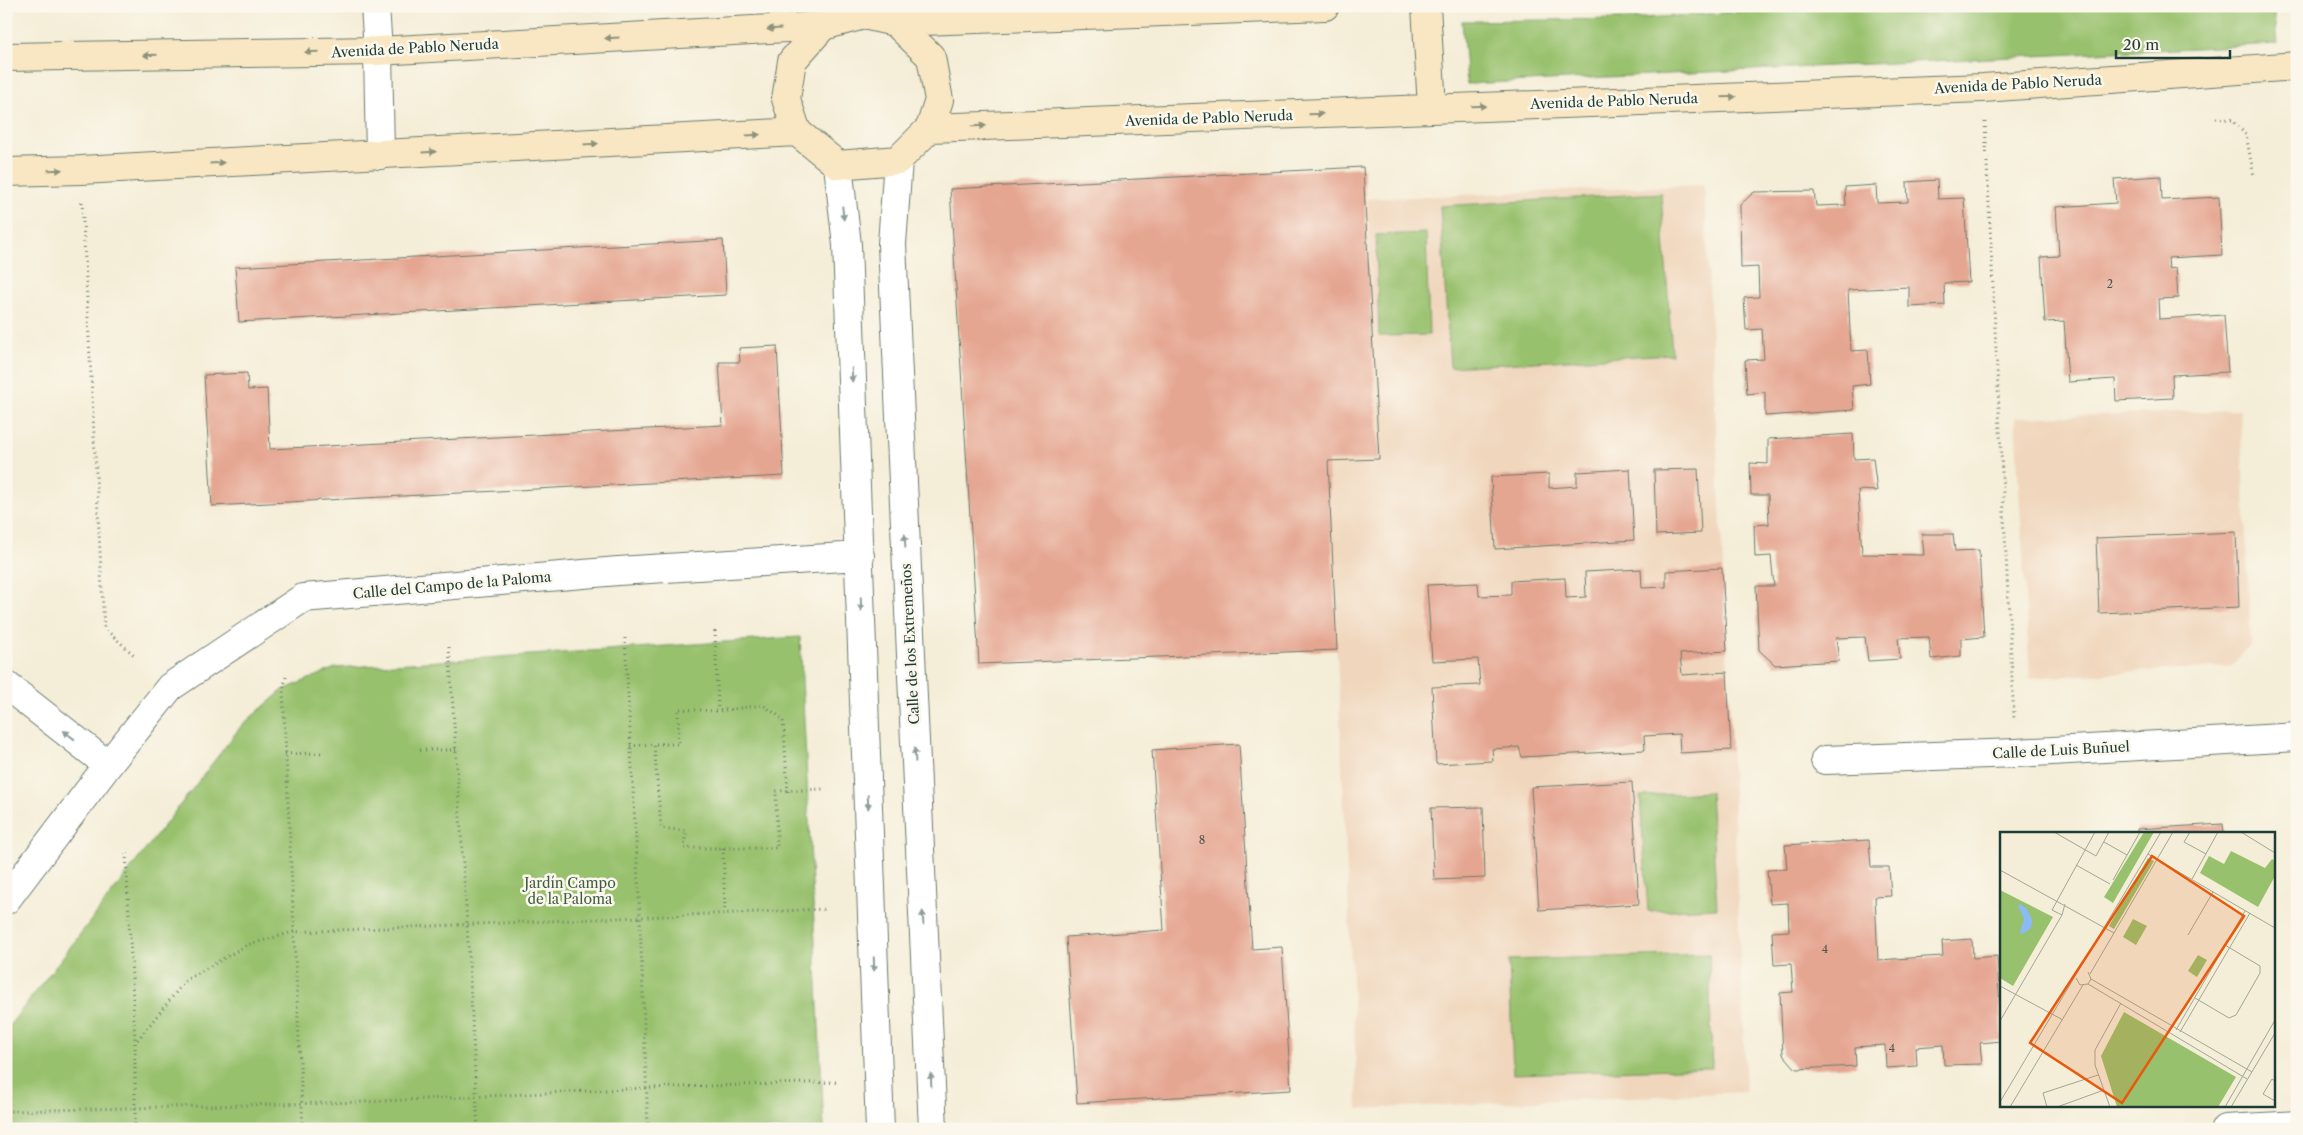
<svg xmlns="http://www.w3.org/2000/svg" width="2303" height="1135" font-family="'Libre Caslon Text',serif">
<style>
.built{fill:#f0d6bc}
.green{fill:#98c16d;stroke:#5c7f50}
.building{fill:#e5a691}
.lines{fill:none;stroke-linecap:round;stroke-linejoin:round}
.street-casing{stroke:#6a7b6d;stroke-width:30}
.secondary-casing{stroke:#6a7b6d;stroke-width:30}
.path{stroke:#6a7b6d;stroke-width:3;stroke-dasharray:1 4;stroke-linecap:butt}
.street{stroke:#fff;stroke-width:28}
.secondary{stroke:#f9e7c3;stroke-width:28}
.oneway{fill:#8c927c}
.oneway2{fill:#8f9e9a}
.labels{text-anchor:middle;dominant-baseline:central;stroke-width:5;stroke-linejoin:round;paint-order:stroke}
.number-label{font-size:11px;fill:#50574b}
.street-label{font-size:14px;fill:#1f3d34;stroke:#fbf7ec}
.park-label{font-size:14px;fill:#3d5e42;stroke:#fbf7ec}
.inset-road{fill:none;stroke:#9fa796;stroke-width:1}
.view{fill:#e8590c;fill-opacity:0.15;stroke:#e8590c;stroke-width:2.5}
.inset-edge{fill:none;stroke:#1f3d34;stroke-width:2.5}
</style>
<rect width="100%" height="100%" fill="#fbf7ec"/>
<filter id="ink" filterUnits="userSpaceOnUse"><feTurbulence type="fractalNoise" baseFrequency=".02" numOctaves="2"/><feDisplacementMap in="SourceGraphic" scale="10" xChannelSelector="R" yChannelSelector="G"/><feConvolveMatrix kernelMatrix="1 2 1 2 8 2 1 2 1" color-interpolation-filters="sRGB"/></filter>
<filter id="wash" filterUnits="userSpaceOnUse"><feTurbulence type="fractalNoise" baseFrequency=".0096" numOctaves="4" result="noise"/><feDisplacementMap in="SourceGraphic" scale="20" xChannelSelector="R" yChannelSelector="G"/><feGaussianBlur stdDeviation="1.12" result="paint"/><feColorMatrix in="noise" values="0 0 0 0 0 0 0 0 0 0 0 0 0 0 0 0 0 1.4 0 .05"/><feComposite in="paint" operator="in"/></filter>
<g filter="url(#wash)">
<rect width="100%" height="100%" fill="#f4edd7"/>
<!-- built -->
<path class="built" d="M1704,185l23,466 19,441 -388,17 -30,-648 51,-3 -12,-259z
M2240,410l11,234 -19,22 -202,12 -15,-260z"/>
<!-- green -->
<path class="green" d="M1835,6h438l4,38 -810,40 -5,-63 166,-2z
M1661,193l11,161 -222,13 -10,-161z
M1426,233l3,102 -50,1 -3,-101z
M800,637l24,492h-818v-99l236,-305 41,-35 52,-22z
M1710,792l7,116 -69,3 -8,-115z
M1709,954l3,114 -199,6 -4,-114z"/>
<g id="blocks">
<!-- building -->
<path class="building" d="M1363,167l16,292 -51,2 9,189 -358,14 -29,-475z
M2161,176l1,24 57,-3 3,58 -54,3 1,11 7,-1 2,30 -20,1 1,20 65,-4 4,57 -56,3 1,23 -57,3 -1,-22 -47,3 -4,-61 -19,1 -4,-65 18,-1 -3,-49 60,-4 -2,-24z
M1937,180l1,19 26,-1 5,84 -25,1 1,22 -36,2v-20l-61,3 3,61 17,-1 2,34 -18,2 2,24 -89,6v-24l-18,2 -2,-34 19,-1 -2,-30 -16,1 -2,-32 15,-1 -1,-30 -17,1 -1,-63 14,-13 60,-1 2,15 30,-1 -1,-18 31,-2 1,18 31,-1 -1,-20z
M723,240l3,55 -487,27 -4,-55z
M777,346l7,130 -572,30 -8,-131 43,-2 1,17 19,-1 3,60 453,-24 -4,-63h21l-1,-14z
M1853,434l1,25 19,-1 4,33 -19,-1 4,64 62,1 -2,-21h31l2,17 24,-1 5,87 -23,2v17l-30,3 -2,-22 -31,1 2,21 -32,2 -3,-24 -29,1 3,23 -64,4 -16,-15 -3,-64h18l-3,-30 -16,1 -1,-32 15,-1 -1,-29h-17l-1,-32 18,1v-25z
M1630,469l4,71 -139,9 -4,-72 58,-3v14l28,-2v-14z
M1698,469l3,64 -45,2 -2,-65z
M2236,532l3,75 -140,6 -3,-75z
M1722,568l5,83 -47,3 2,21 45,-3 4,78 -51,3 -1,-19 -35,2 1,14 -123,7 -3,-10 -27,2 1,12 -57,3 -4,-77 48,-2 -2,-26 -46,2 -5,-76 51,-2 1,13 32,-1v-14l54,-3 1,20 20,-1 -1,-25 56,-3 1,19 24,-1v-16z
M1239,744l13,205 30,-2 9,143 -214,13 -11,-166 98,-7 -12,-180z
M1632,782l7,122 -100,6 -8,-123z
M1483,807l2,71 -51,2 -3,-72z
M2223,824l1,10h-87v-5z
M1869,840l2,27h18l2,29 -16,1 3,63 65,-4 -1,-15 30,-2 1,19 24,-2 5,85 -22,2 2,21 -38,1 -1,-20 -27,2 1,19 -31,2 -1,-23 -30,2 1,19 -60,3 -13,-15 -3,-61 13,-1 -2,-28 -17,1 -2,-33 17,-1 -1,-28 -18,1 -3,-34 20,-1 -2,-24z"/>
</g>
</g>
<g filter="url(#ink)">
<use href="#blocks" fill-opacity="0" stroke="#6a7b6d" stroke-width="1"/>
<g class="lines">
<!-- street casing -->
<g class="street-casing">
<path id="street" d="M375,6l3,45 2,104
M898,160l-6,84 41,885
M838,165l9,80 33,884
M6,685l102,80
M1825,760l191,-7 281,-16
M6,900l102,-135 62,-78 133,-89 315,-27 242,-15
M2225,1129l72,-4"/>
</g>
<!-- secondary casing -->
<g class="secondary-casing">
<path id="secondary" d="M1426,6l6,102
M895,22l430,-16
M6,57l372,-6 445,-25 41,-11 31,7 36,35 8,43 -9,28 -32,32 -60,5 -41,-33 -11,-33 6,-38 31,-35
M930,128l1053,-40 314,-22
M6,172l75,-2 716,-38"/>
</g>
<!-- path -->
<path class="path" d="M2216,118l16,2 14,15 8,41
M1985,122l29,598
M82,202l22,426 30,27
M715,631l3,80
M625,638l15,279 8,212
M449,647l18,277 11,205
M286,677l-3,13 20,439
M630,746l24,-2
M420,750h36
M285,754l36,-1
M788,792l-5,-73 -20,-14 -45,6 -40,-2 1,35h-25l7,84 25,3 -2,17h93l-1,-57 47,-2
M723,848l2,65
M126,853l9,189
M6,1109l4,2 353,-9 284,-14 189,-6
M135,1129v-86l51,-63 61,-35 46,-13 534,-23"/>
<!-- street -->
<use href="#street" class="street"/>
<!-- secondary -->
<use href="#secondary" class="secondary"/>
</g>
<!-- one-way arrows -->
<defs><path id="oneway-solid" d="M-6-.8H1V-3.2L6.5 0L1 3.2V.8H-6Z" transform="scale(1.25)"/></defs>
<g class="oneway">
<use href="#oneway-solid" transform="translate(774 29) rotate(177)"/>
<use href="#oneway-solid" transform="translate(612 38) rotate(177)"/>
<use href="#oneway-solid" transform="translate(312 52) rotate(179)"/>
<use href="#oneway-solid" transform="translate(150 55) rotate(179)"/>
<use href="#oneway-solid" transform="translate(1729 97) rotate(-2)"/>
<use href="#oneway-solid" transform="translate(1479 106) rotate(-2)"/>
<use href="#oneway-solid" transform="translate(1316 114) rotate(-2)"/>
<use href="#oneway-solid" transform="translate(979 126) rotate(-2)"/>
<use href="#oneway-solid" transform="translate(753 135) rotate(-3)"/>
<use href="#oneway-solid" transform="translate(591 144) rotate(-3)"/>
<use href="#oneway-solid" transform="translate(429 152) rotate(-3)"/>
<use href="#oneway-solid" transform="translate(217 163) rotate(-3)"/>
<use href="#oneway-solid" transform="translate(55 170) rotate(-1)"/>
</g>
<g class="oneway2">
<use href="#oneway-solid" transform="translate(843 213) rotate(84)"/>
<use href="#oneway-solid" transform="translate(852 375) rotate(88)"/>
<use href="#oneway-solid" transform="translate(905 541) rotate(-93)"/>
<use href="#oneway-solid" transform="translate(861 604) rotate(88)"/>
<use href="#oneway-solid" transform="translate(69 735) rotate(-142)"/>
<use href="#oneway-solid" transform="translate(915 755) rotate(-93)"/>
<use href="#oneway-solid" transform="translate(868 802) rotate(88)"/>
<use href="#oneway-solid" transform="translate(923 918) rotate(-93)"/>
<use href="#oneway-solid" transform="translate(874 964) rotate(88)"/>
<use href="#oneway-solid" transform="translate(931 1080) rotate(-93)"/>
</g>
</g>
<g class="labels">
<!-- number labels -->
<g class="number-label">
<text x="2110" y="284">2</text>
<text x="1202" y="840">8</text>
<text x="1825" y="949">4</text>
<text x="1892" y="1048">4</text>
</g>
<!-- street labels -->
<g class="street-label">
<text transform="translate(415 48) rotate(-3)">Avenida de Pablo Neruda</text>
<text transform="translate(2018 84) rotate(-3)">Avenida de Pablo Neruda</text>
<text transform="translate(1614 101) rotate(-2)">Avenida de Pablo Neruda</text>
<text transform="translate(1209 118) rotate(-2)">Avenida de Pablo Neruda</text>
<text transform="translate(452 585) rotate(-5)">Calle del Campo de la Paloma</text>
<text transform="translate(910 644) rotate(-93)">Calle de los Extremeños</text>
<text transform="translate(2061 750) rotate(-3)">Calle de Luis Buñuel</text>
</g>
<!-- park labels -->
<g class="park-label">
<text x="570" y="883">Jardín Campo<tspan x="570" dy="16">de la Paloma</tspan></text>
</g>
</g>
<!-- overview -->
<g transform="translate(2000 832)">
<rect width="275" height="275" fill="#f4edd7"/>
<path d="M144,0h10l-41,71 -9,-6zM231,19l34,17 7,-9 3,2v15l-17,31 -58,-34 9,-17 15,8zM148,26l6,3 -40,68 -5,-3zM0,58l53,27 -40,69 -13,-8zM133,87l14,7 -11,19 -13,-8zM198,123l9,5 -10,17 -9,-6zM124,180l112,65 -18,30h-101l-16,-51z" fill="#98c16d"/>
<path d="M20,72l7,5 5,11 -1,8 -8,6 -3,-2 4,-13 -6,-13z" fill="#8abbf6"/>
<path class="inset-road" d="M54,0l42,24 13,-24M190,0l-6,10 22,12M241,0l34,21M104,10l23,13M148,22l127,74M76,33l34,19M0,38l114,63M192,47l26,-47M113,48l27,-48M65,72l-3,11 -10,-5 43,-78M188,103l25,-43M90,142l83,-142M76,146l4,7 8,-1 3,-5 -3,-7M91,147l161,93M88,152l159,95M0,154l63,34M195,166l34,20 7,-3 24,-42v-7l-35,-21M0,189l62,-106M176,198l69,-119M180,200l70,-119M275,249l-3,-2 -9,15 12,7M0,270l161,-270M10,275l73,-122M47,275l-4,-14 55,-18M57,275l47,-17M110,275l-15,-42v-15l26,-47M225,275l50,-87M231,275l44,-74"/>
<path class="view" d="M152,24l92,60 -122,187 -92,-60z"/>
<rect width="275" height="275" class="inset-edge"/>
</g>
<!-- margin -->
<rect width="2303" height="1135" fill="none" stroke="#fbf7ec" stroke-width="25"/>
<!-- scale -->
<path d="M2116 50v8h114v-8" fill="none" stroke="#1f3d34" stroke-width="2.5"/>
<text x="2123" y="50" font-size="15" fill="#1f3d34" stroke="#fbf7ec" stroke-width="4" paint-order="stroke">20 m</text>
</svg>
